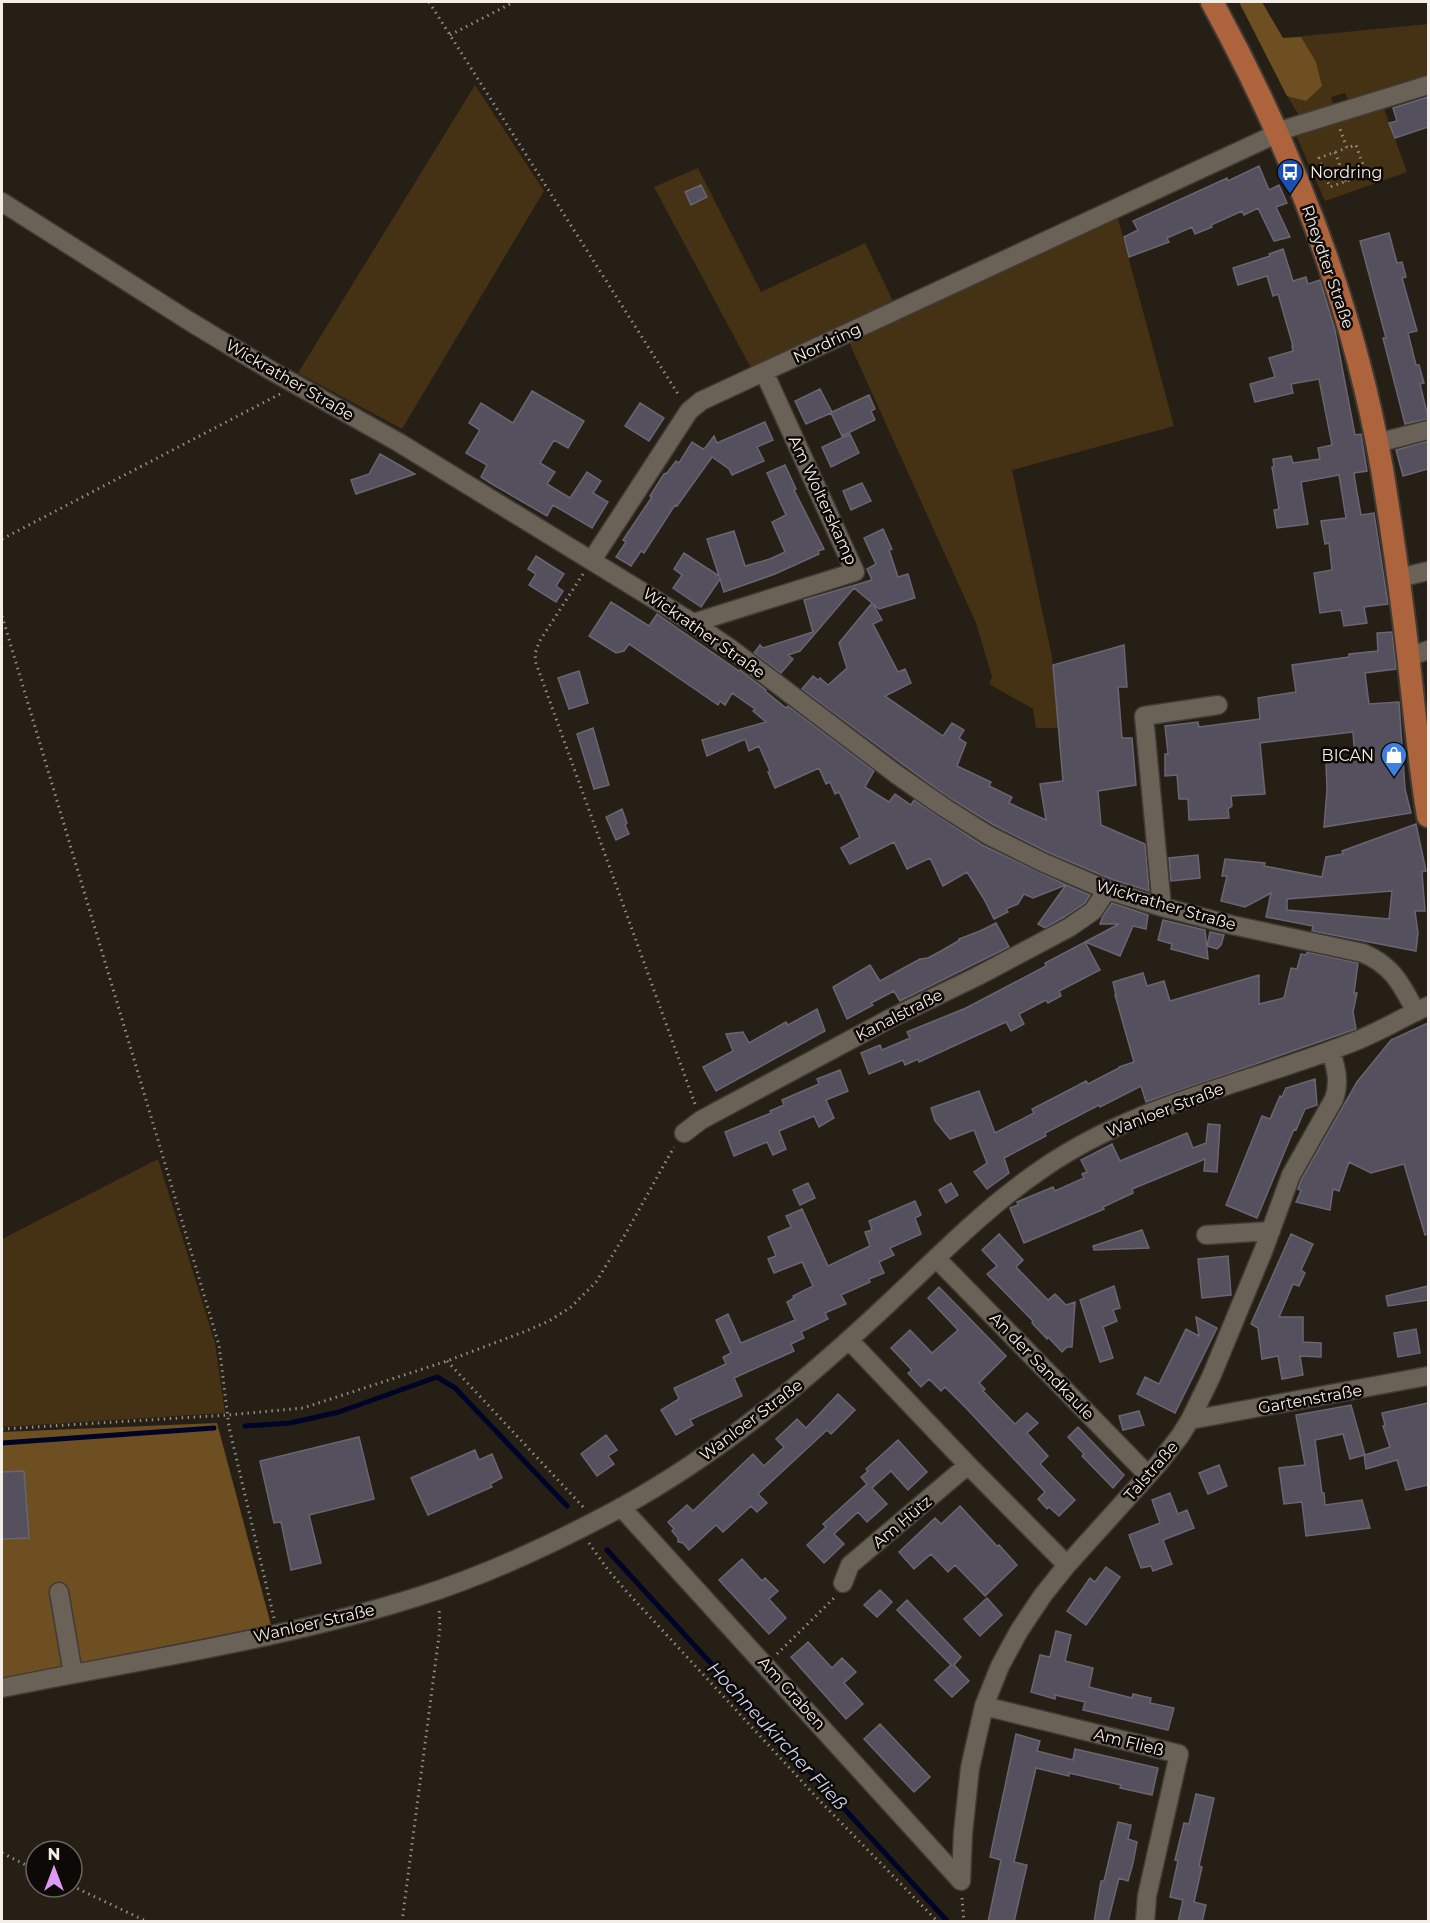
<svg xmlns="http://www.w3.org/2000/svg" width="1430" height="1923" font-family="Montserrat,sans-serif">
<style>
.green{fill:#453113}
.forest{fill:#6d4f22}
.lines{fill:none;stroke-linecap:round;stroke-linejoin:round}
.stream{stroke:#000426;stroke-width:5}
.building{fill:#54505d;stroke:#696572;stroke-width:1.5;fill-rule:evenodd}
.minor-casing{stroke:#413b35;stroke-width:21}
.major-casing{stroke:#413b35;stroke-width:26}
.path{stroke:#938d84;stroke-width:3;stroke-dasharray:1.5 4.5;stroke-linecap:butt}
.minor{stroke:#6b6257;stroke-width:18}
.major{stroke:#ad643d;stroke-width:22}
.labels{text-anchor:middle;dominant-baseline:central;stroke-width:5;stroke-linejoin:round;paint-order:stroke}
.poi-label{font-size:16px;fill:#f3eee7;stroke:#0d0906;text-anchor:start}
.street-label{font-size:16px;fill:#f3eee7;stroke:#0d0906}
.water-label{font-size:18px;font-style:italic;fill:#c8d6f1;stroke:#0d0906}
</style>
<rect width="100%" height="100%" fill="#261f15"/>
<!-- green -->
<path class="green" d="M1428,24v54l-79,24 -4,-9 -14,4 3,10 -34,10 -13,-21 -25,-50 21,-8z
M475,85l69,106 -142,238 -104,-56z
M1382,103l25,69 -82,29 -30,-68z
M698,168l63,124 104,-49 29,60 -142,67 -98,-183z
M1117,215l57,211 -162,44 40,187 6,71h-22l-3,-19 -44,-25 3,-7 -16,-54 -128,-283z
M158,1159l57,184 10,70 -223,14v-188z"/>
<!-- forest -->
<path class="forest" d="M1239,2h23l21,36 18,-1 15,25 6,24 -16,15 -19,-5z
M217,1423l54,202 -269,54v-247z"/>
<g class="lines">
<!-- stream -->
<path class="stream" d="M245,1426l45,-3 49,-11 98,-35 18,11 112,118
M2,1443l212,-15
M607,1550l341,372"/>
</g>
<!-- building -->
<path class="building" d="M1428,97v30l-33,11 -6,-15 8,-2 -4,-13z
M1259,166l10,24 10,-5 8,18 -11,4 14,30 -16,4 -16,-33 -14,7 -2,-4 -31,14 1,2 -17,7 -3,-7 -25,11 2,4 -40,15 -5,-20 14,-7 -5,-9 94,-43 1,3z
M701,185l6,12 -16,8 -6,-13z
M1389,233l8,30 5,-1 4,15 -4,1 15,53 -9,2 8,32h3l5,18 -4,1 8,33v2l-23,5 -22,-86h3l-26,-97z
M1283,249l10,32 13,-4 2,7 12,-4 15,50 20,105 6,-1 6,37 -13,2 1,8 6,34 13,-2 14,91 -24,3 3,16 -23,3 -3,-16 -21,3 -6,-40 18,-3 -3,-27 -4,1 -4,-23 25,-3 -7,-43 -38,7 7,42 -31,4 -3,-18 5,-1 -7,-42h2l-1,-8 18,-3 2,7 27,-4 -2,-11 14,-3 -13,-66 -28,5 2,9 -38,9 -5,-18 25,-7 -6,-19 24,-7 -1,-5h1l-15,-52 -5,2 -6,-20 -29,9 -5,-17 37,-12 -1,-2z
M820,389l12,23 37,-17 6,14 -4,2 4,9 -33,16 -11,-23 -25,11 -11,-23z
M532,391l52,30 -16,27 -14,-8 -14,23 15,9 -8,12 23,14 17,-26 14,9 -8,12 15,9 -16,26 -39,-23 -6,11 -55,-32 -11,-7 6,-12 -21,-12 14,-23 -11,-7 12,-20 32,20z
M640,403l24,15 -15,23 -24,-15z
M765,422l8,18 -16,7 7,14 -32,14 -3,-6 -17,-12 -35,49 -2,-1 -31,48 -3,-2 -10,15 -15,-9 10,-15 -3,-2 29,-43 -2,-1 14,-22 3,-1 9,-12 3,2 13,-21 11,7 3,-2 8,-11 3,7z
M850,434l9,19 -28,14 -9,-20z
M1428,441v28l-25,7 -7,-26z
M380,454l35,20 -59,20 -5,-14 18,-6z
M785,465l11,24 -2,1 30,59 -6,2 1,3 -44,20 -51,18 -4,-13 -19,28 -28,-19 9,-13 -8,-6 10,-16 35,23 -12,-37 27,-8 11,35 25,-7 15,-7 -13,-30 14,-7 -19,-42z
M862,483l9,18 -20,9 -8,-19z
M883,529l9,20 -3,1 9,27 10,-3 7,24 -36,11 -6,-5 9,16 -9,4 25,48 7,-3 6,14 -26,13 58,40 9,-13 12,7 -5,8 7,5 -9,23 34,16 -2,4 23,11 -3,6 37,17 -6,-36 23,-3 -10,-116 71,-20 3,42h-9l4,51h10l4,47 -38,6 3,34 44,19 4,47 -38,-12 -64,-27 -53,-27 -43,-26 -54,-39 -95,-71 11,-13 5,4 2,-2 8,7 19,-17 -8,-25 33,-40 -18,-15 -54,63 -12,4 5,4 -12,14 -27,-20 6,-8 3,3 50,-16 -9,-32 68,-20 -5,-11 9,-5 -12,-26z
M536,556l28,18 -8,12 7,5 -7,11 -27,-17 7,-11 -8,-5z
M611,602l38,24 8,-12 82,57 1,-1 26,20 -1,1 21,17 2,-2 86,65 -9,16 24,15 6,-8 16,11 3,-5 68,45 84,40 -33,13 -9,-4 -6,10 -12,5 2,3 -14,7 -10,-20 -17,-27 -24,14 -13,-28 -23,11 -13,-27 -44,22 -9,-16 19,-11 -21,-45 -4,2 -5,-12 -4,2 -7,-16 -44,20 -7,-16 2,-1 -11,-25 -10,5 -4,-12 -38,17 -5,-16 64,-18 -13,-11 2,-2 -23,-16 -7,12 -5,-4 -2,4 -89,-61 -5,7 -8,2 -27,-17z
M1392,632l4,37 -31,4 4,31 30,-2 6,87 6,24 -87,14 3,-37 -1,-28 29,-3 -2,-27 -93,11 5,51 -34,2 1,10 -4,3 1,9 -40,2 -1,-21h-9l-2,-24 -12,1v-22h3l-3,-28 33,-4 1,5 61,-8 -2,-21 38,-6 -4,-27 57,-8v-3l29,-3 -1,-18z
M579,671l9,32 -19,6 -11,-31z
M593,728l16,57 -15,4 -17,-55z
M622,809l5,14 -2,2 4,9 -13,6 -10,-23z
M1416,824l10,47 -4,1 3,39h-10l3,22 -2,18 -104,-20 1,-5 -47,-9 5,-24 -26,14 -24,-6 6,-25h-5l3,-17 40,4 -1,3 58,11 4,-20 17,-3 -1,-3zM1392,891l-3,28 -102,-9v-11z
M1198,855l2,23 -29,3 -2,-23z
M1066,885l24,10 -5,8 -21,14 -19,11 -7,-4z
M1112,903l36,12 -2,14 -13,-3 -13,30 -35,-14 34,-18h-19l3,-8z
M1163,920l42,10 3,29 -37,-10 1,-5 -14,-4z
M996,923l13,24 -109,54 -6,-10 -23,12 2,2 -26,14 -14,-32 37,-22 10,16 40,-22 8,-1 13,-7 19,-11 -1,-1 21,-8z
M1210,932l14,3 -3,10 -4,4 -10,-3z
M1085,942l15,28 -41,21 2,5 -13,7 -2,-3 -27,14 5,10 -13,7 -5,-9 -87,40 -1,-3 -13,6 -2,-5 -34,14 -8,-21 19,-8 2,5 28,-12 -3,-6 59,-24 80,-42 -1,-3z
M1307,952l51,11 -4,30h3l-4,19 3,17 -210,73 -5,-16 -41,21 -1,-2 -54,28 1,3 -42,22 5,15 -22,16 -13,-17 13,-9 -13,-33 -24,9 -15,-18 -4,-13 48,-17 16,42 39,-20 -2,-4 41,-21 13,-7 2,3 31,-16v-1l15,-5 -19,-67h1l-3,-13 30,-9 4,13 17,-5 6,20 89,-26v29l25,-6 7,-30 6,1 4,-15 5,1z
M817,1009l8,22 -109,60 -13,-24 30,-16 -7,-17 17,-2 6,11 37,-21 2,3z
M1428,1023v211l-3,1 -21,-71 -33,9 -22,-11 -10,29 -6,-2 -3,21 -34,-8 5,-11 -3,-2 3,-9 56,-98 34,-42z
M840,1070l8,21 -22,9 8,18 -15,9 -5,-11 -35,15 7,18 -13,6 -6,-13 -33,14 -9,-24 46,-19 -1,-2 14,-6 -2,-5 37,-16 -2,-5z
M1315,1079l2,26 -12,4 -9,21 -2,-1 -37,89 -31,-13 36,-89 8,3 10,-23 2,1 4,-9z
M1208,1124l12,1 -3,47 -13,-1 1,-12 -73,30 1,4 -30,14 1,2 -80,34 -14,-35 8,-3 -1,-3 36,-15 2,4 29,-13 -2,-4 5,-2 -6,-12 31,-16 8,17 67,-28 6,15 13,-5z
M808,1183l7,15 -15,7 -7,-15z
M951,1183l7,12 -12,8 -7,-13z
M915,1201l6,14 -6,3 6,16 -31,14 4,7 -15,7 5,11 -15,6 1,3 -29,13 5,9 -21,9 3,6 -27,13 3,6 -13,6 3,7 -60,27 8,18 -52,24 3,5 -17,10 -15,-25 18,-11 -5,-11 52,-24 -3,-7 8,-4 -15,-33 12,-6 13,29 54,-23 -8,-18 7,-4 -1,-2 20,-10 -11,-24 -28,11 -6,-14 8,-3 -8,-19 23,-10 -5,-11 16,-7 26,57 42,-20 -5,-14 7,-2 -3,-9z
M1142,1230l7,18 -55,2 -1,-4z
M999,1234l24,26 -7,7 32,33 7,-6 11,11 9,-3 -3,45h-5l-5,5 -14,-15 -1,2 -15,-16 1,-2 -46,-47 10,-8 -15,-16z
M1291,1234l22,10 -12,26 4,3 -6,13 -6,-2 -14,33h24v25l18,1v14l-21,-1 3,19 -21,4 -4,-23 -16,3 -4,-31 -7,-4z
M1228,1256l3,39 -29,3 -4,-39z
M1114,1286l6,22 -7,2 4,11 -14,6 10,31 -13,4 -20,-62z
M1428,1286v14l-40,6 -2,-10z
M939,1287l67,69 -27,27 6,6 -2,2 32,33 12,-11 11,10 -11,10 21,23 -8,8 35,36 -16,16 -10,-9 -2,2 -9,-10 7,-7 -79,-84 -21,-21 -4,4 -12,-12 -8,8 -13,-14 4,-3 -21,-22 19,-18 22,23 26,-23 -30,-32z
M1196,1317l21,11 -42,85 -38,-19 8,-17 14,7 27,-55 13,7z
M1416,1329l4,24 -22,4 -4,-24z
M838,1394l17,16 -24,24 -4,-4 -69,64 9,9 -10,9 -6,-6 -28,26 -7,-7 -27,25 -6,-7 -5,-1v-4l-6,-7 2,-2 -6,-7 19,-17 6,6 60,-57 11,12 20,-19 -8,-8 21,-20 9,9z
M1428,1403v82l-22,5 -9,-30 -31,9 -2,-14 -14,4 -7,-25 -28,6 7,53h2l1,12 37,-5 8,28 -64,8 -4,-34 -18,2 -5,-36 26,-3 -9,-50 55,-10 14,50 25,-8 -7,-21 2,-1 -3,-12z
M1139,1411l5,14 -21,5 -4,-14z
M1078,1427l46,48 -11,13 -31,-32 2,-2 -16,-17z
M606,1435l11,15 -9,6 6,8 -17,12 -16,-22z
M359,1437l15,62 -65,16 12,48 -30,7 -10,-48 -7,1 -14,-62z
M898,1440l29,32 -19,18 -17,-19 -19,17 15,16 -20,18 -9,-10 -24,22 10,10 -20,19 -17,-18 19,-18 -3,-3 44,-40 -6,-7 7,-6 -2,-2z
M475,1450l4,10 13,-6 10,24 -12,6 2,3 -64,28 -17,-37z
M1219,1465l8,21 -19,8 -9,-21z
M24,1471l5,67 -27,1v-67z
M1170,1493l8,21 9,-4 7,18 -31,12 9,24 -19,7 -2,-5 -10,2 -12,-33 31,-12 -8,-23z
M960,1506l37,40 2,-1 18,20 -32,31 -30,-31 -7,7 -17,-18 -17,15 -15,-17 36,-34 6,6z
M742,1559l20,22 3,-3 13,13 -9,8 17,19 -17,16 -50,-54z
M1106,1567l14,10 -34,48 -19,-14 23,-33 5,4z
M880,1590l12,12 -15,15 -13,-12z
M987,1598l15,17 -22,21 -16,-17z
M907,1600l54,57 -7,8 15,16 -17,16 -17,-17 16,-15 -54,-55z
M1056,1631l15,4 -6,26 28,7 -4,19 43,11 1,-4 18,4 -1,5 24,5 -6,22 -85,-20 2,-8 -30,-7v4l-24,-7 9,-37 10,2z
M808,1642l24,26 10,-10 14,14 -12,11 19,21 -17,15 -55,-62z
M880,1724l50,53 -16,15 -50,-53z
M1016,1734l24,7 -3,10 36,9 2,-11 83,19 -6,27 -32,-7 1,-3 -52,-12v3l-33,-8 -22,94 13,3 -13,57h-26l13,-62 -11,-3z
M1196,1794l18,4 -15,68 3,1 -8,35 12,3 -4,17h-24l5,-22 -13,-3 8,-36 -3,-1 9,-37 5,1z
M1118,1822l13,3 -3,14 9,3 -4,21 -5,18 -9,-3 -11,44h-14l7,-41h3z"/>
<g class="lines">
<!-- minor casing -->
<g class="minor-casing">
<path id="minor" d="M2,202l187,119 81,49 128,72 295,181 38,26 165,125 49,34 43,27 54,27 65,28 55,17 70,18 131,28c30,13 38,31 53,59
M1377,443l51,-13
M592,560l97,-149 12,-10 588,-273 139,-43
M1399,578l29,-7
M693,623l162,-51 -91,-200
M1409,657l19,-7
M1162,907l-18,-191 74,-11
M684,1133l17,-13 190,-102 87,-42 92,-49 23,-16 14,-21
M1206,1235l65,-4
M936,1258l212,217
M849,1340l119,125 99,100
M1190,1420l238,-44
M621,1507l340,374
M843,1583l7,-18 118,-100
M59,1592l14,82
M2,1688c138,-28 283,-49 418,-92 69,-22 137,-54 200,-88 100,-55 187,-128 270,-206 49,-46 96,-95 152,-133 92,-64 203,-85 306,-125 28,-10 53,-26 80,-38
M984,1706l195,48 -32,142 -2,26
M961,1881l2,-48 7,-65 14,-62 16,-40 19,-35 24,-36 24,-30 92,-102 21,-27 10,-16 21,-43 53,-128 27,-74 43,-76c6,-17 2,-31 -3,-48"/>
</g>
<!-- major casing -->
<g class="major-casing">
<path id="major" d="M1212,2c80,146 141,302 170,467 10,62 19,123 26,185 6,54 11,108 20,162"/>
</g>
<!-- path -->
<path class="path" d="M429,2l251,395
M450,35l64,-33
M1335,152l11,30
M1323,170l-4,-12 28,-10
M1313,174l10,-4 7,17 36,-13 -10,-29 -9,3 -7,-19
M2,539l278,-145
M583,574l-44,68 -4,12 1,9 159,441
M2,616l217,729 10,82 45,191
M447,1361l138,148
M2,1429l226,-14 75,-7 144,-47 79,-30 23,-10 22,-14 25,-25 30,-49 48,-86
M589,1543l19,27 19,22 193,209 118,121
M777,1654l57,-56
M2,1853l34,17
M72,1886l76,36
M962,1898l2,24
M402,1922l38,-294 -1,-21"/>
<!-- minor -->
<use href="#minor" class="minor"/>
<!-- major -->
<use href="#major" class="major"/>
</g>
<!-- icons -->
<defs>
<g id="bus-pin" transform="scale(1.35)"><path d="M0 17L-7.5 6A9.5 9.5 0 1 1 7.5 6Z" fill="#1a4fb4" stroke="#0d0906"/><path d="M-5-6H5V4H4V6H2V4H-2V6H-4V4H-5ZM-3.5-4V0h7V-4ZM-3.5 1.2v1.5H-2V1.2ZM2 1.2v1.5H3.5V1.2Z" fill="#fff"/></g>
<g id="shop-pin" transform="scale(1.35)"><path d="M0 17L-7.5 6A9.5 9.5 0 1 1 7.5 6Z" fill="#3f7fe0" stroke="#0d0906"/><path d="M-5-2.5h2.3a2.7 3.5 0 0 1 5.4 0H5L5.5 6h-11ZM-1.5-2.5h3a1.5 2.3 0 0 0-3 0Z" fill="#fff"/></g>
</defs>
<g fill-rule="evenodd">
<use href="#bus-pin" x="1290" y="172"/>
<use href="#shop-pin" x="1394" y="755"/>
</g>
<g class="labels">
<!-- poi labels -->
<g class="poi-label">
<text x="1310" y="172">Nordring</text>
<text x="1374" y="755" text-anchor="end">BICAN</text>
</g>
<!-- street labels -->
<g class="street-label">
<text transform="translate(1328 267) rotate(71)">Rheydter Straße</text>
<text transform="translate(827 343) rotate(-25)">Nordring</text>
<text transform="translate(290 380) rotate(30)">Wickrather Straße</text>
<text transform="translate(823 500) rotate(65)">Am Wolterskamp</text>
<text transform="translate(704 633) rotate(35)">Wickrather Straße</text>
<text transform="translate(1166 905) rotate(16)">Wickrather Straße</text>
<text transform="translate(899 1015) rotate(-27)">Kanalstraße</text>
<text transform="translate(1165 1110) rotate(-21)">Wanloer Straße</text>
<text transform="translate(1042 1366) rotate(46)">An der Sandkaule</text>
<text transform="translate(1310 1399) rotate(-10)">Gartenstraße</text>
<text transform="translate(751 1420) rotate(-37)">Wanloer Straße</text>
<text transform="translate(1151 1471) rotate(-49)">Talstraße</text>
<text transform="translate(902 1522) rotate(-40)">Am Hütz</text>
<text transform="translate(314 1623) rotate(-13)">Wanloer Straße</text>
<text transform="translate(792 1693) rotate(48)">Am Graben</text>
<text transform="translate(1129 1742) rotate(14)">Am Fließ</text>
</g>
<!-- water labels -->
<g class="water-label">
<text transform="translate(777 1736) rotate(47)">Hochneukircher Fließ</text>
</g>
</g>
<!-- border -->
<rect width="1430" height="1923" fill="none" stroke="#f3eee7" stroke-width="6"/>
<!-- north arrow -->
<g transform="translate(54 1869)"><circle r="28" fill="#0d0906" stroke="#696560" stroke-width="1.5"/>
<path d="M0-4.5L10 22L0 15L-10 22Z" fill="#db99f5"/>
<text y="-9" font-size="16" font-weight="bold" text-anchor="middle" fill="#f3eee7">N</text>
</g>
</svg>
